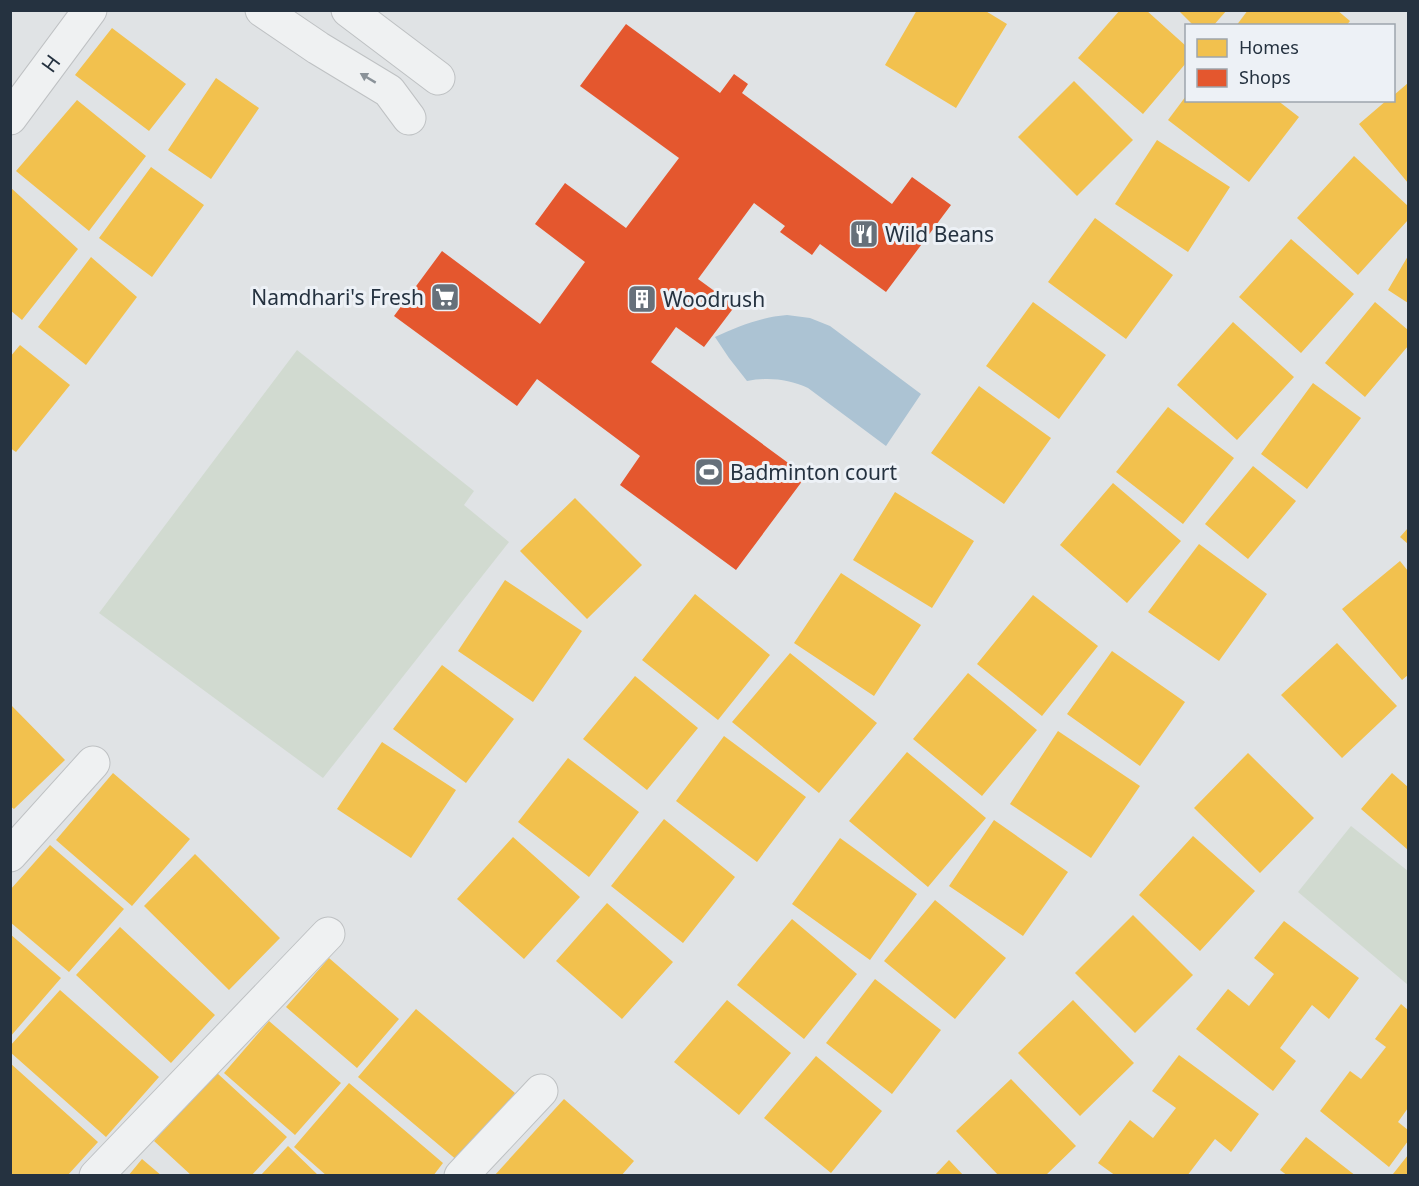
<svg xmlns="http://www.w3.org/2000/svg" width="1419" height="1186" font-family="'Noto Sans',sans-serif">
<style>
.green{fill:#d1dad0}
.water{fill:#acc3d3}
.homes{fill:#f2c14e}
.shops{fill:#e4572e}
.lines{fill:none;stroke-linecap:round;stroke-linejoin:round}
.minor-casing{stroke:#bec1c3;stroke-width:35}
.minor{stroke:#eff1f2;stroke-width:33}
.oneway{fill:#8a9299}
.labels{text-anchor:middle;dominant-baseline:central;stroke-width:6;stroke-linejoin:round;paint-order:stroke}
.street-label{font-size:21px;fill:#253240;stroke:#edf1f6}
.poi-label{font-size:21px;fill:#253240;stroke:#edf1f6;text-anchor:start}
</style>
<rect width="100%" height="100%" fill="#e0e3e5"/>
<!-- green -->
<path class="green" d="M297,350l177,141 -10,14 45,37 -186,236 -224,-165z
M1351,826l57,45v114l-110,-93z"/>
<!-- water -->
<path class="water" d="M787,315l23,3 20,8 91,68 -35,52 -78,-58c-20,-9 -39,-11 -61,-7l-18,-23 -14,-21c24,-11 46,-20 72,-22z"/>
<!-- homes -->
<path class="homes" d="M917,10h67l23,14 -51,84 -71,-43z
M1120,10h26l40,36v17l-43,51 -65,-56z
M1178,10h49l-14,16h-19z
M1248,10h89l13,11 -4,5h-110z
M112,28l74,56 -37,47 -74,-56z
M216,78l43,30 -48,71 -43,-29z
M1074,81l59,59 -56,56 -59,-59z
M1408,83v100l-49,-59 28,-24h7v-5z
M1186,96v4h91l22,17 -50,65 -81,-62z
M77,100l69,56 -57,75 -73,-60z
M1157,140l73,47 -42,65 -73,-48z
M1354,156l54,50v14l-50,55 -61,-57z
M151,167l53,38 -52,72 -53,-39z
M10,187l68,62 -56,71 -12,-10z
M1095,218l78,57 -47,64 -78,-57z
M1291,239l63,55 -53,59 -62,-56z
M1408,256v47l-20,-13z
M91,257l46,40 -51,68 -48,-38z
M1033,302l73,53 -47,64 -73,-53z
M1375,302l33,28v16l-43,51 -40,-34z
M1233,322l61,55 -57,63 -60,-55z
M20,345l50,40 -54,67 -6,-4v-91z
M1313,383l48,35 -54,71 -46,-35z
M979,386l72,52 -47,66 -73,-51z
M1168,407l66,51 -51,66 -67,-52z
M1253,466l43,35 -48,58 -43,-35z
M1113,483l68,58 -54,62 -67,-58z
M895,492l79,49 -42,67 -79,-48z
M575,498l67,67 -55,54 -67,-68z
M1408,528v16l-8,-7z
M1199,544l68,50 -48,67 -71,-49z
M1400,561l8,10v104l-6,5 -60,-71z
M841,573l80,52 -47,71 -80,-53z
M505,580l77,51 -49,71 -75,-51z
M695,594l75,61 -52,65 -76,-60z
M1033,595l65,51 -56,70 -65,-52z
M1337,643l60,63 -55,52 -61,-63z
M1112,651l73,51 -45,64 -73,-52z
M790,653l87,70 -58,70 -87,-71z
M442,665l72,54 -48,64 -73,-54z
M968,673l69,57 -55,66 -69,-57z
M635,676l63,52 -51,62 -64,-51z
M10,704l55,56 -51,49 -4,-3z
M1058,731l82,55 -49,72 -81,-54z
M724,736l82,61 -49,65 -81,-61z
M382,742l74,48 -45,68 -74,-49z
M907,752l79,66 -58,69 -79,-66z
M1248,753l66,65 -54,55 -66,-65z
M568,758l71,54 -50,65 -71,-55z
M113,773l77,66 -58,67 -76,-66z
M1392,773l16,14v63l-47,-41z
M664,819l71,58 -52,66 -72,-57z
M994,820l74,52 -45,64 -74,-50z
M1193,836l62,55 -55,60 -61,-56z
M513,837l67,60 -56,62 -67,-60z
M840,838l77,56 -47,66 -78,-56z
M50,845l74,64 -55,63 -59,-50v-32z
M195,854l85,84 -51,52 -85,-84z
M935,900l71,58 -51,61 -71,-58z
M607,903l66,59 -51,57 -66,-58z
M1133,915l60,60 -58,58 -60,-60z
M792,919l65,55 -53,65 -67,-54z
M1284,921l75,57 -30,41 -17,-14 -32,43 16,13 -23,30 -77,-62 32,-40 21,17 25,-32 -20,-16z
M120,927l95,88 -44,48 -95,-88z
M10,934l51,44 -51,59z
M329,958l70,61 -42,49 -71,-61z
M875,979l66,51 -49,64 -66,-51z
M60,990l99,87 -53,60 -96,-85v-6z
M727,1000l64,53 -52,62 -65,-53z
M1073,1000l61,63 -54,53 -62,-63z
M1401,1004l7,6v98l-10,14 10,8v11l-19,26 -69,-56 30,-40 11,8 25,-32 -11,-8z
M416,1009l99,84 -57,68 -100,-84z
M269,1021l72,62 -46,52 -71,-62z
M1179,1055l80,59 -28,38 -16,-13 -28,37h-71l-18,-13 32,-43 23,18 23,-30 -24,-17z
M816,1056l66,55 -51,62 -67,-55z
M10,1063l88,79 -31,34h-57z
M217,1073l70,64 -36,39h-59l-38,-35z
M1011,1079l65,67 -31,30h-46l-43,-45z
M349,1083l94,80 -10,13h-106l-33,-29z
M564,1099l70,62 -13,15h-127z
M1306,1137l50,39h-68l-8,-6z
M288,1146l31,30h-59z
M1408,1155v21h-14l-1,-2z
M142,1159l20,17h-34z
M949,1160l15,16h-30z"/>
<!-- shops -->
<path class="shops" d="M626,24l94,69 14,-19 14,10 -6,9 150,111 20,-27 39,28 -65,87 -66,-48 -8,11 -32,-23 5,-6 -31,-23 -56,76 37,27 -31,41 -28,-20 -25,35 155,114 -70,94 -116,-85 20,-29 -103,-77 -20,27 -123,-90 48,-65 98,73 45,-62 -50,-38 30,-41 61,45 53,-70 -99,-72z"/>
<g class="lines">
<!-- minor casing -->
<g class="minor-casing">
<g id="minor">
<path d="M262,10l56,38 71,43 20,27"/>
<path d="M348,10l90,68"/>
<path id="s1" d="M10,118l80,-108"/>
<path d="M10,855l83,-92"/>
<path d="M96,1176l232,-242"/>
<path d="M461,1176l80,-85"/>
</g>
</g>
<!-- minor -->
<use href="#minor" class="minor"/>
</g>
<!-- one-way arrows -->
<defs><path id="oneway-solid" d="M-6-.8H1V-3.2L6.5 0L1 3.2V.8H-6Z" transform="scale(1.5)"/></defs>
<use class="oneway" href="#oneway-solid" transform="translate(368 78) rotate(-149)"/>
<!-- icons -->
<defs>
<g id="restaurant-square" transform="scale(1.5)"><rect x="-9" y="-9" width="18" height="18" rx="4" fill="#66707a" stroke="#edf1f6"/><path d="M-5-6h1v4h1v-4h1v4h1v-4h1v5L-1.5 .5V6h-2V.5L-5-1ZM5-6V6H3V1.5H1.5Q1.5-4 5-6Z" fill="#fff"/></g>
<g id="supermarket-square" transform="scale(1.5)"><rect x="-9" y="-9" width="18" height="18" rx="4" fill="#66707a" stroke="#edf1f6"/><path d="M-6-5.5h2.5l.6 2H6L4.5 2H-2.5L-4.4-4H-6ZM-1.5 3.2a1.3 1.3 0 1 0 .1 0ZM3 3.2a1.3 1.3 0 1 0 .1 0Z" fill="#fff"/></g>
<g id="building-square" transform="scale(1.5)"><rect x="-9" y="-9" width="18" height="18" rx="4" fill="#66707a" stroke="#edf1f6"/><path d="M-4-6H4V6H1V3H-1V6H-4ZM-2.5-4.3h1.7v1.8h-1.7ZM.8-4.3h1.7v1.8H.8ZM-2.5-1h1.7V.8h-1.7ZM.8-1h1.7V.8H.8Z" fill="#fff"/></g>
<g id="stadium-square" transform="scale(1.5)"><rect x="-9" y="-9" width="18" height="18" rx="4" fill="#66707a" stroke="#edf1f6"/><path d="M0-5a6.5 5 0 1 0 0 10a6.5 5 0 1 0 0-10ZM-3.5-1.8h7v3.6h-7Z" fill="#fff"/></g>
</defs>
<g fill-rule="evenodd">
<use href="#restaurant-square" x="864" y="234"/>
<use href="#supermarket-square" x="445" y="297"/>
<use href="#building-square" x="642" y="299"/>
<use href="#stadium-square" x="709" y="472"/>
</g>
<g class="labels">
<!-- street labels -->
<g class="street-label">
<text stroke="none"><textPath href="#s1" startOffset="68">H</textPath></text>
</g>
<!-- poi labels -->
<g class="poi-label">
<text x="885" y="234">Wild Beans</text>
<text x="424" y="297" text-anchor="end">Namdhari's Fresh</text>
<text x="663" y="299">Woodrush</text>
<text x="730" y="472">Badminton court</text>
</g>
</g>
<!-- border -->
<rect width="1419" height="1186" fill="none" stroke="#253240" stroke-width="24"/>
<!-- legend -->
<rect x="1185" y="24" width="210" height="78" fill="#edf1f6" stroke="#9da5ad" stroke-width="1.5"/>
<rect x="1197" y="39" width="30" height="18" fill="#f2c14e" stroke="#9da5ad" stroke-width="1.5"/>
<text x="1239" y="54" font-size="18" fill="#253240">Homes</text>
<rect x="1197" y="69" width="30" height="18" fill="#e4572e" stroke="#9da5ad" stroke-width="1.5"/>
<text x="1239" y="84" font-size="18" fill="#253240">Shops</text>
</svg>
